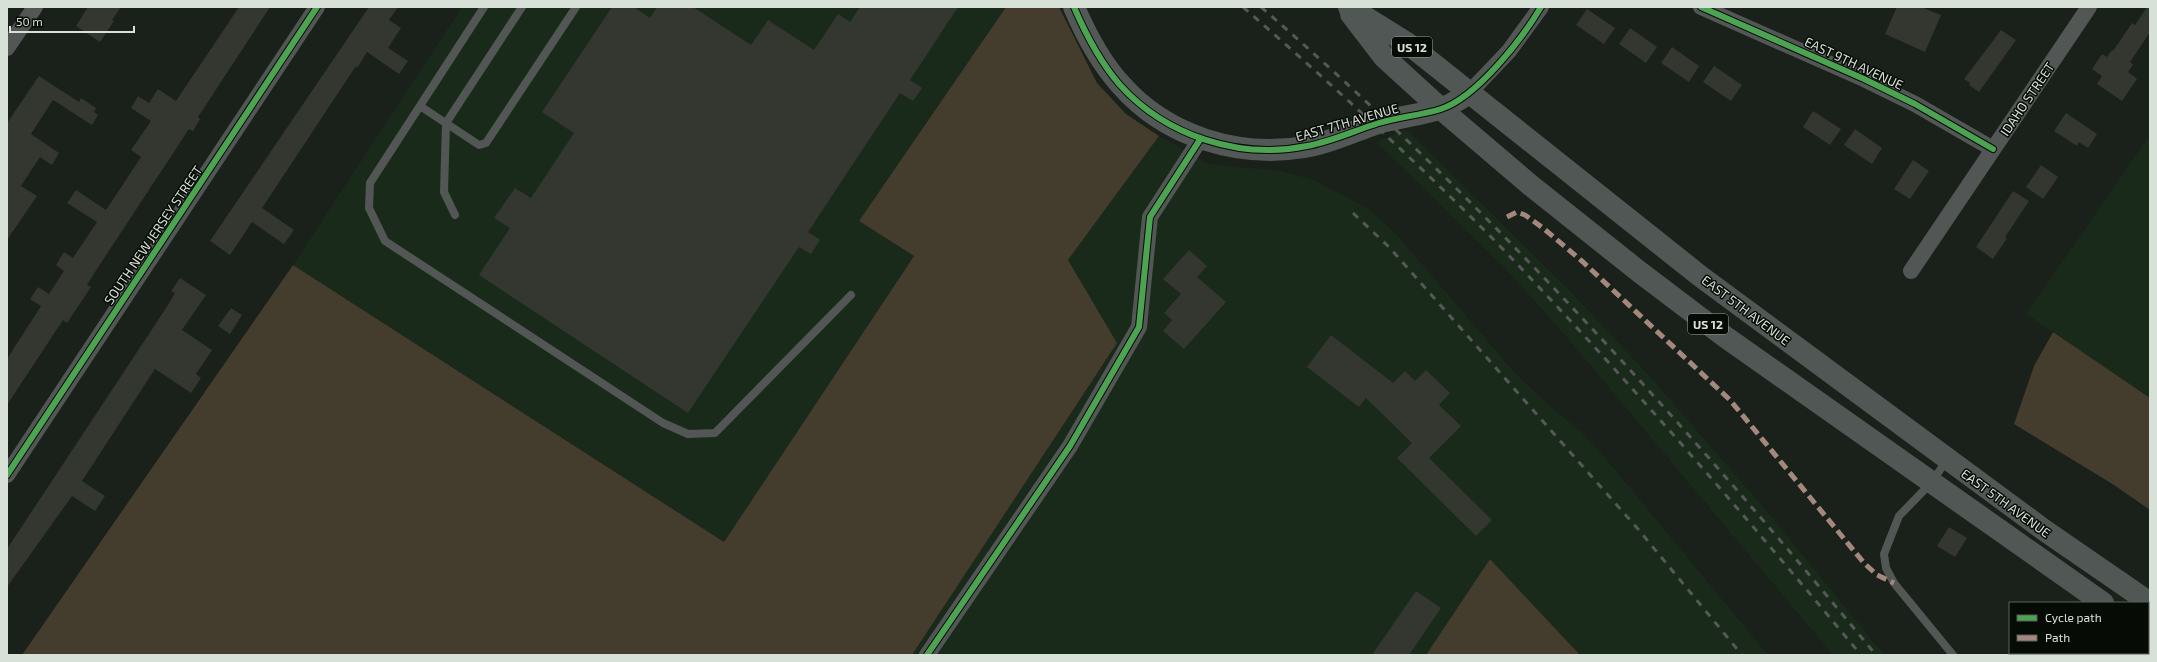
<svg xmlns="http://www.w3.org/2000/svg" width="2157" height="662" font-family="'Exo 2',sans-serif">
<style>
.built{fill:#1a2a1a}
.green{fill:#443c2d}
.building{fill:#33372f}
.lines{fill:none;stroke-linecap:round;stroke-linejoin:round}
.lane{stroke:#525654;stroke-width:8}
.street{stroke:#525654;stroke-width:16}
.secondary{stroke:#535856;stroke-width:22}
.primary{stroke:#515754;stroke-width:22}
.rail{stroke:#545856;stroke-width:3;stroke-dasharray:7 7;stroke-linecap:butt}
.quiet{stroke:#a5887d;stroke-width:5;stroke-dasharray:10 5;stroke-linecap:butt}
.cycleway-casing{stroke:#060b06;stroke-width:8}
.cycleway{stroke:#4ca352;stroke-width:6}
.labels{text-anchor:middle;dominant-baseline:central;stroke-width:3;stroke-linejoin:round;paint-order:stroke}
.shield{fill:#060b06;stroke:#99a199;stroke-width:1}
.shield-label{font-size:12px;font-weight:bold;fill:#d8e1d8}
.street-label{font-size:13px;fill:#d8e1d8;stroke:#060b06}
</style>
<rect width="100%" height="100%" fill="#1a201a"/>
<!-- built -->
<path class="built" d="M462,7h544l-147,214 55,35 -190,286 -431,-277z
M1406,129l168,166 79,85 117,135 114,140h-51l-263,-314 -65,-73 -129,-126z
M2150,135v263l-124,-84z
M1159,136l50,28 72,7 33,9 55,29 28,26 118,138 36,34 30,25 26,28 161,195h-188l-90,-96 -64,96h-514l205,-312 -49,-83z"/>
<!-- green -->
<path class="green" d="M1006,7h53l38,76 29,31 33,22 -91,124 49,83 -205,312h-890l271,-390 431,277 190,-286 -55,-35z
M2053,332l97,66v112l-36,-25 -100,-61 20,-58z
M1490,559l90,96h-154z"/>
<!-- building -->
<path class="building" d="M88,7h33l-9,13 2,1 -14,21 -24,-16z
M239,7h31l-72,110 2,2 -7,12 -4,-2 -94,143 -8,13 4,2 -24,36 -4,-3 -56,85v-46l34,-53 -11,-7 8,-12 11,7 15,-23 -8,-6 8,-13 9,6 24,-36 -30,-19 9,-13 30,20 35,-53 -10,-7 20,-29 -20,-13 7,-12 11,7 9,-14 18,12z
M369,7h29l-9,13 12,8 -13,20 20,13 -9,13 -32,-22 -10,16 -1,-2 -94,142 32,22 -10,14 -32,-22 -22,33 -20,-14z
M612,7h22l16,11 7,-11h36l58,38 17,-25 46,30 24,-36 12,8 10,-15h98l-48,73 12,8 -9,13 -13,-8 -92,139 12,8 -9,14 -12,-7 -111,166 -209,-138 31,-47 -16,-10 21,-30 16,10 43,-65 -32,-21z
M1897,7h24l20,8 -16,37 -40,-18z
M2147,7h3v25l-20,30 3,3 -5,7 9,7 -15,22 -25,-17 5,-8 -10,-7 10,-15 5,3 5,-7 1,1 19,-28 3,2z
M1587,9l28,19 -11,16 -28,-19z
M1630,28l27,19 -11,16 -27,-19z
M2001,30l15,10 -37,52 -10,-7 1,-2 -6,-4z
M1672,47l27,19 -10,16 -28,-19z
M1714,66l28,19 -11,16 -28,-19z
M39,76l40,26 2,-4 15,10 -2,4 4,3 -6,10 -39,-25 -22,34 28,19 -7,12 -12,-8 -19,29 16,10 -30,44v-117z
M1813,111l28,18 -11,16 -27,-18z
M2066,113l31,21 -9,14 -9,-6 -2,4 -23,-15z
M1855,129l27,19 -10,16 -28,-19z
M1913,160l16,11 -19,28 -16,-10z
M2041,165l17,12 -15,22 -17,-12z
M2013,191l16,10 -24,36 2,1 -14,21 -17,-12z
M1189,250l18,16 -10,11 29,25 -42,47 -21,-18 9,-11 -8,-7 17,-19 -18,-15z
M180,278l26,17 -24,35 30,20 -16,24 5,4 -10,15 -36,-24 -73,112 23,15 -10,15 -23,-15 -65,91v-38l161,-244 7,-12 -4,-2z
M231,308l11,7 -12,19 -12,-8z
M1331,335l62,48 12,-12 10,10 11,-11 24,23 -11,12 22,21 -32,32 63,62 -16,16 -79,-78 15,-15 -46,-45 -7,9 -52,-40z
M1949,527l18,11 -12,19 -18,-11z
M1416,591l25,17 -32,47h-37z"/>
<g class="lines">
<!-- lane -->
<path class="lane" d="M484,7l-114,176 -1,25 16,33 278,182 25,11 27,-1 136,-138
M420,106l59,39 7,-2 90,-136
M455,215l-11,-23 2,-69 76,-116
M1947,460l-16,23 -32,33 -15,38 2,14 8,15 59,72"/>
<!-- street -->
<path class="street" d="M1701,7l163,72 51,25 78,45
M7,48l28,-41
M1469,93l40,-42 32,-44
M1911,271l178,-264
M7,475l310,-468
M927,655l143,-209 69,-119 11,-110 51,-79"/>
<!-- secondary -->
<path class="secondary" d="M1074,7c12,28 26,55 47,78 46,52 117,73 184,62 25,-4 49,-16 73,-24 20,-6 41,-8 62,-14 10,-3 20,-10 29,-16"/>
<!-- primary -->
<path class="primary" d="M1349,7l58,36 293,233 344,254 106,73
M1351,14l33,43 57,52 88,75 108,86 87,66 379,267
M2148,634l2,1"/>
<!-- rail -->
<path class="rail" d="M1243,7c87,76 173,154 254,236 127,132 247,271 364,412
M1261,7c225,195 425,417 615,648
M1353,213l36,34 249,282 104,126"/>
<!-- quiet -->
<path class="quiet" d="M1507,217l10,-5 8,3 18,13 40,34 147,138 134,163 13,12 17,8"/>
<!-- cycleway casing -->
<g class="cycleway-casing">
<path id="cycleway" d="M1074,7c12,28 26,55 46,78 46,51 120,75 187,61 23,-4 44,-14 66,-21 22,-8 46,-9 68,-16 36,-12 81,-70 100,-102
M1701,7l163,72 51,25 78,45
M7,475l310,-468
M927,655l143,-209 69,-119 11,-110 51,-79"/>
</g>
<!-- cycleway -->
<use href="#cycleway" class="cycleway"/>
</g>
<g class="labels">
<!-- shield labels -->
<g class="shield">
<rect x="1392" y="37" width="40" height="20" rx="3"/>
<rect x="1688" y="314" width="40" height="20" rx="3"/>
</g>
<g class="shield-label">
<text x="1412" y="47">US 12</text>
<text x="1708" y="324">US 12</text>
</g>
<!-- street labels -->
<g class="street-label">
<text transform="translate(1854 63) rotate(25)">EAST 9TH AVENUE</text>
<text transform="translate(2027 99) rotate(-56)">IDAHO STREET</text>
<text transform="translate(1347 122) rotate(-16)">EAST 7TH AVENUE</text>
<text transform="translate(153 235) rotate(-56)">SOUTH NEW JERSEY STREET</text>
<text transform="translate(1746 310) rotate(37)">EAST 5TH AVENUE</text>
<text transform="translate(2006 503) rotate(36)">EAST 5TH AVENUE</text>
</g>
</g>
<!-- border -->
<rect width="2157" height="662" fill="none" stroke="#d8e1d8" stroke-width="16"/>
<!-- legend -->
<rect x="2009" y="602" width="140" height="52" fill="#060b06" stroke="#5a615a"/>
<rect x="2017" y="615" width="20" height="6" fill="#4ca352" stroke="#5a615a"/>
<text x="2045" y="622" font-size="12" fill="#d8e1d8">Cycle path</text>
<rect x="2017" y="635" width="20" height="6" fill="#a5887d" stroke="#5a615a"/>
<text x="2045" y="642" font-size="12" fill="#d8e1d8">Path</text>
<!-- scale -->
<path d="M10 26v6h124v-6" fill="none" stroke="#d8e1d8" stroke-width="2"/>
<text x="16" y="26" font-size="12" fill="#d8e1d8" stroke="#060b06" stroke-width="3" paint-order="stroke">50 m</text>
</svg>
